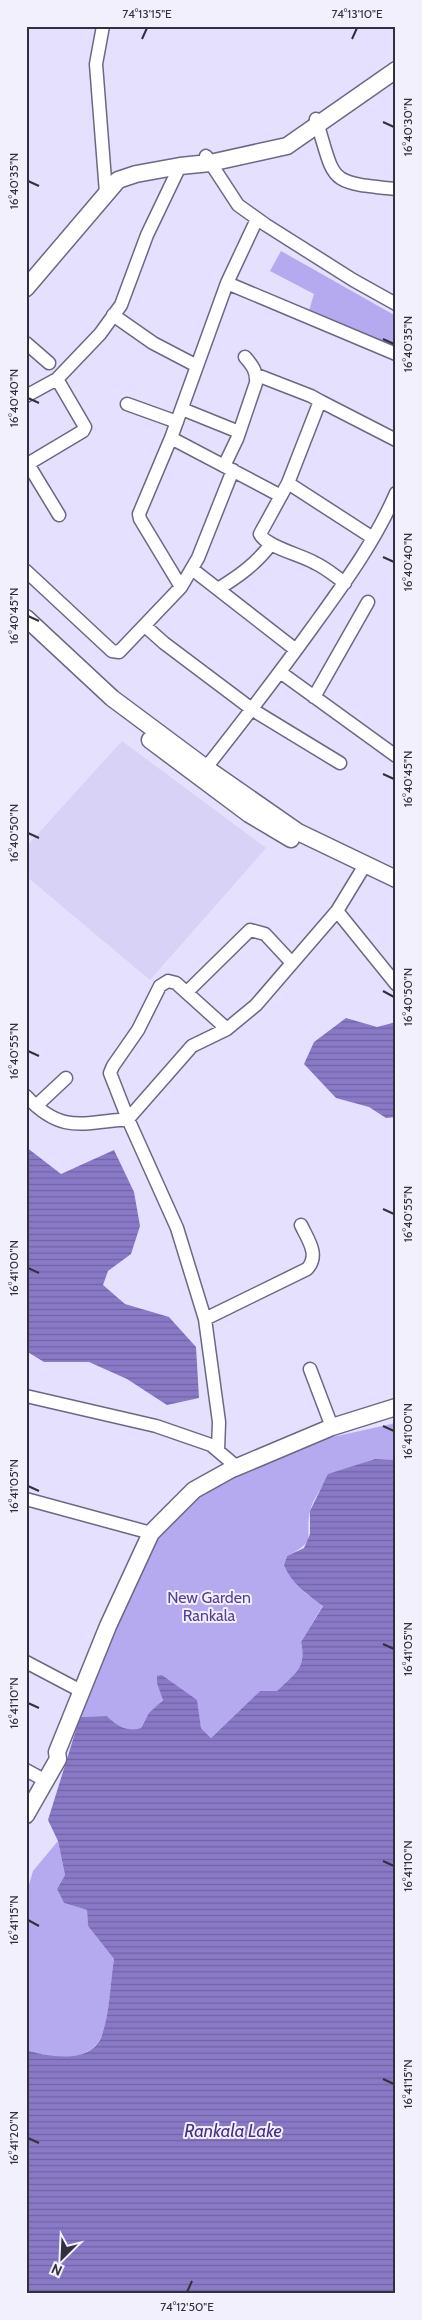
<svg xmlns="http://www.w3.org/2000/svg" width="422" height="2320" font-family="Cabin,sans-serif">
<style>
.built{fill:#d8d2f7}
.park{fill:#b5a9ef}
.water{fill:url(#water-rules)}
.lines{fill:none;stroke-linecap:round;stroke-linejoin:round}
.minor-casing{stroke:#6c6882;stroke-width:15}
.major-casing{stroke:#6c6882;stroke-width:19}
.minor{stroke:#fff;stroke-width:12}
.major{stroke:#fff;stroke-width:16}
.ticks{fill:none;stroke:#32303c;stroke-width:2}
.labels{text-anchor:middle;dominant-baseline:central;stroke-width:4;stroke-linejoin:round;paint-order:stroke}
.park-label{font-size:16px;fill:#563d9a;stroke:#f1f0fc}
.water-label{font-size:18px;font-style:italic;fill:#482d89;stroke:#f1f0fc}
.neatline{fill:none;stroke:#32303c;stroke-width:2}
.ticks-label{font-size:12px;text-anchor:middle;fill:#32303c}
</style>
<defs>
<pattern id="water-rules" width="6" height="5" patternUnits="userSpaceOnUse" patternTransform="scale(1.25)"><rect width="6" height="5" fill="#8979c7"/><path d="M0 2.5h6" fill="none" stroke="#7164a3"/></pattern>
</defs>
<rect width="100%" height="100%" fill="#e4e0fe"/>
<!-- built -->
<path class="built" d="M122,741l144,107 -116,132 -124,-104v-29z"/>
<!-- park -->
<path class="park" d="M281,251l115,65v35l-88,-37 6,-20 -44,-23z
M396,1423v37l-21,-1 -46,16c-6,11 -16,24 -19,36 -6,26 9,29 -23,45l-3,9 21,28 18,12 -22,37c6,27 -7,32 -24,49h-17l-49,47 -10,-10 -5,-28 -34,-25 1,24 -18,21 -4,8c-14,4 -24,-2 -34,-12l-27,1 -8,-3 70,-163 52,-61 52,-22 82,-30z
M58,1841l7,34 -8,14 7,14 23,7 1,16 26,33c-3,19 -5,65 -14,80 -14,25 -51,19 -74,11v-155l7,-24z"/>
<!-- water -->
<path class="water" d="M346,1018l31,9 19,-5v95l-10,1 -17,-11 -33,-9 -32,-34 10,-22z
M26,1147l35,27 53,-24 20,42 6,34 -9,28 -23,17 -5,14 22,19 44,13 27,30 3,51 -32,7 -40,-26 -38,-17h-45l-18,-11z
M375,1459l21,1v834h-370v-244c22,7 66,15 76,-15 8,-23 8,-51 12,-76l-26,-33 -1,-16 -23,-7 -7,-14 8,-14 -7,-34 -10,-21 32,-103 27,-1c10,10 20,16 34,12l8,-15 14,-13 -6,-17v-7l5,-1 35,25 4,28 10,10 49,-47h17c17,-17 30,-22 24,-49l22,-36c-15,-11 -32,-23 -39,-41l3,-9 17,-8 6,-14v-23l18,-37z"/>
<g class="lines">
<!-- minor casing -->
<g class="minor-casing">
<path id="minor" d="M103,26l-7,38 10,129
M316,119c20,64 10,63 80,70
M206,156l32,49 28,20 87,55 43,24
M227,283l169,71
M113,315l40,28 44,23
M26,343l23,20
M257,375l54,21 9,5 -32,82 -28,51c6,13 42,21 55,29 11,5 20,13 30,20
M26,396l31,-17 43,-45 21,-29 26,-70 33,-69
M320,401l76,39
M127,404l50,18
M182,409l57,23
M171,438l110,58
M28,464l31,51
M26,465l57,-34 2,-4 -28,-48
M224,466l13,-27 19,-56c1,-12 -4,-18 -11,-26
M288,483l85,55
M192,569l104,81
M26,571l86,80 7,1 62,-65 -41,-68 -1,-5 32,-76 56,-155 30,-64
M181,587l17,-29 35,-88
M218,589c21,-13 38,-25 53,-45
M145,626l19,17 89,67 87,53
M280,672l116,84
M314,697l54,-95
M201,774c38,-48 75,-96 111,-146 31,-43 63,-86 84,-135
M337,911l59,73
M187,992l63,-62 15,4 27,29
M227,1029l-51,-46 -8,-2 -8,5 -22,44 -25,36 -3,7 18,46 64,-73 35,-17 29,-24 81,-94 28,-46
M26,1096c35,38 56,27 102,23l49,109 28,91 14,103 -1,29
M36,1106l30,-28
M205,1319l102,-50c13,-14 1,-29 -6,-44
M310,1369l22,58
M26,1396l130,30 55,19 26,22
M26,1499l125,34
M26,1662l55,29
M26,1770l20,11"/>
</g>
<!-- major casing -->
<g class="major-casing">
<path id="major" d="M26,288l92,-108 18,-6 44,-8 30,-3 77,-17 109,-76
M26,618l86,80 94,70 92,64 98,47
M150,740l99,74 42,25
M26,1815l32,-56 -1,-7 51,-126 43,-93 43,-43 36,-20 102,-43 64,-20"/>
</g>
<!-- minor -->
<use href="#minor" class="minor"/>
<!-- major -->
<use href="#major" class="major"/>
</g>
<!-- ticks -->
<path class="ticks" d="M142,39l5,-11M352,39l5,-11M383,122l11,5M28,181l11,5M383,339l11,5M28,398l11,5M383,557l11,5M28,616l11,5M383,774l11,5M28,833l11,5M383,991l11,6M28,1051l11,5M383,1209l11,5M28,1268l11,5M383,1426l11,5M28,1486l11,5M383,1644l11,5M28,1703l11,5M383,1861l11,5M28,1920l11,6M383,2079l11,5M28,2138l11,5M187,2292l5,-11"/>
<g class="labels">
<!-- park labels -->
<g class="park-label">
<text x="209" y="1597">New Garden<tspan x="209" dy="18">Rankala</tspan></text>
</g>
<!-- water labels -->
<g class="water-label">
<text x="233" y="2131">Rankala Lake</text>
</g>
</g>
<!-- border -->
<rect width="422" height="2320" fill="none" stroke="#f1f0fc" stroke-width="55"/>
<!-- north arrow -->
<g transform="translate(62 2258) rotate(204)" stroke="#f1f0fc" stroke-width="4" paint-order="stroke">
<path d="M0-4L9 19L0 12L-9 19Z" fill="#32303c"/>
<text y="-8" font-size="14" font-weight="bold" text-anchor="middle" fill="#32303c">N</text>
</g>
<rect x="28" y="28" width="366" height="2264" class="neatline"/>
<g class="ticks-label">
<text x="147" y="18">74°13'15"E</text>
<text x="357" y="18">74°13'10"E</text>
<text transform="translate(408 127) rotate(-90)" y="4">16°40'30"N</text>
<text transform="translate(14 181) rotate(-90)" y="4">16°40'35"N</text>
<text transform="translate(408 344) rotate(-90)" y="4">16°40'35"N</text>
<text transform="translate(14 398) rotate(-90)" y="4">16°40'40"N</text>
<text transform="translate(408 562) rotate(-90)" y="4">16°40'40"N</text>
<text transform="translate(14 616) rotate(-90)" y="4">16°40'45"N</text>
<text transform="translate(408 779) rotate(-90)" y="4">16°40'45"N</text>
<text transform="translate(14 833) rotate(-90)" y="4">16°40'50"N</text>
<text transform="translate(408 997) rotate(-90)" y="4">16°40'50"N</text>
<text transform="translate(14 1051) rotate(-90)" y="4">16°40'55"N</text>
<text transform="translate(408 1214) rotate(-90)" y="4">16°40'55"N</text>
<text transform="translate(14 1268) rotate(-90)" y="4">16°41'00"N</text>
<text transform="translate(408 1431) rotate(-90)" y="4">16°41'00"N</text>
<text transform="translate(14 1486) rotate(-90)" y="4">16°41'05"N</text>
<text transform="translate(408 1649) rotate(-90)" y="4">16°41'05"N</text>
<text transform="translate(14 1703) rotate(-90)" y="4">16°41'10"N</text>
<text transform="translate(408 1866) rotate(-90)" y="4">16°41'10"N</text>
<text transform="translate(14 1920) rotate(-90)" y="4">16°41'15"N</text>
<text transform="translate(408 2084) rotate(-90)" y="4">16°41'15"N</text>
<text transform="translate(14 2138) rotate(-90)" y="4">16°41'20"N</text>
<text x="187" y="2311">74°12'50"E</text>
</g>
</svg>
